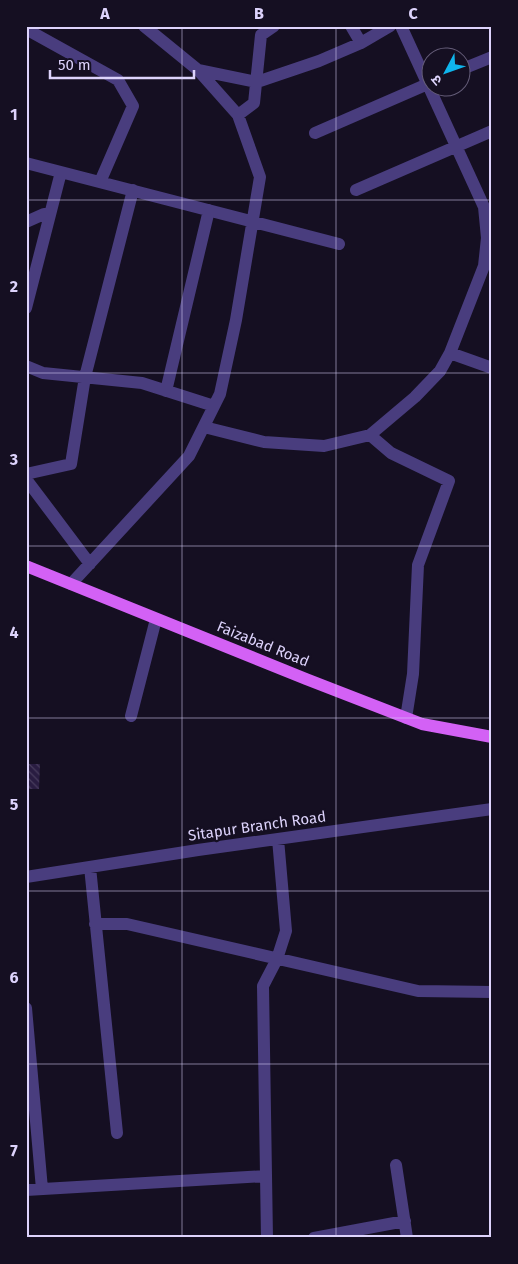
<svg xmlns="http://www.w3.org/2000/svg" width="518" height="1264" font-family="'Fira Sans','Noto Sans Devanagari',sans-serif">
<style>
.building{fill:url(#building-back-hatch)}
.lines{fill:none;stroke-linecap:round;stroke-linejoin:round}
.minor{stroke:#493d7e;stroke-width:12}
.major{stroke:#d361f5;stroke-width:12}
.grid{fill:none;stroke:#ddd3fc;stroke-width:1;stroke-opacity:0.55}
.labels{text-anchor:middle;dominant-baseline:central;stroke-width:4.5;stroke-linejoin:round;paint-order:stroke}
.street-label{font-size:15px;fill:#ddd3fc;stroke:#150f22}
.neatline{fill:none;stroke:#ddd3fc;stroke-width:2}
.grid-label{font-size:16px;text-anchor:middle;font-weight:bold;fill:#ddd3fc}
</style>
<defs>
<pattern id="building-back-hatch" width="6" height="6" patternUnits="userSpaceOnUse" patternTransform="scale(1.25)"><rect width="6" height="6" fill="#291c41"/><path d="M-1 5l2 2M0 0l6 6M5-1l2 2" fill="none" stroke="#483c5d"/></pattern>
</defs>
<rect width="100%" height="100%" fill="#150f22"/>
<!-- building -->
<path class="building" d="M26,764h14l-1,25h-13z"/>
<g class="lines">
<!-- minor -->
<path class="minor" d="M351,26l10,17
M26,29l92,51 15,26 -33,76
M198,70l59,12 62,-21 42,-18 29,-17
M460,70l32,-13
M238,115l16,-12 7,-68 13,-9
M315,133l115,-50
M26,163l313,81
M356,190l136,-59
M26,222l18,-8 6,1
M26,308l35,-136
M450,353l42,15
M26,366l17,7 99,10 72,23
M166,391l43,-181
M204,427l60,15 60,4 46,-11 45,-38 25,-26 10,-18 34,-87 3,-28 -3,-31 -83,-181
M370,435l21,18 58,28 -31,84 -5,109 -7,44
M26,474l45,-10 14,-87 48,-187
M26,479l64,85
M71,584l118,-128 31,-62 16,-74 24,-143 -22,-62 -40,-45 -54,-44
M131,716l25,-97
M90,867l27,266
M26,877l172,-27 294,-41
M95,924h32l291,67 74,1
M26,1008l16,181
M396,1165l11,73
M26,1190l240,-14
M267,1238l-4,-252 14,-27 9,-28 -8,-92
M314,1238l91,-17"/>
<!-- major -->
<path class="major" d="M26,566l280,113 116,45 70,13"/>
</g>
<!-- grid -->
<path class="grid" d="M182,26v1212M336,26v1212M26,200h466M26,373h466M26,546h466M26,718h466M26,891h466M26,1064h466"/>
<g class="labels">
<!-- street labels -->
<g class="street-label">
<text transform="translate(263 644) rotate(22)">Faizabad Road</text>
<text transform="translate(257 826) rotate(-8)">Sitapur Branch Road</text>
</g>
</g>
<!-- border -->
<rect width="518" height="1264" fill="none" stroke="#150f22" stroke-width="55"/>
<!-- north arrow -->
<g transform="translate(446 72) rotate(229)"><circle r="24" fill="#150f22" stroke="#655d79"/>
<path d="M0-4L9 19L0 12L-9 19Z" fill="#0fb5ec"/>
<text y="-8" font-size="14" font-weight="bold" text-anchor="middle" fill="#ddd3fc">उ</text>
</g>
<!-- scale -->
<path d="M50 70v8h144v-8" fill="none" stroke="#ddd3fc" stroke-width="2.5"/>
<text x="58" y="70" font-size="15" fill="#ddd3fc" stroke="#150f22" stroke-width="4" paint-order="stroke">50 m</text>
<rect x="28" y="28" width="462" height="1208" class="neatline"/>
<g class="grid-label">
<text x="105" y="19">A</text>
<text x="259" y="19">B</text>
<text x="413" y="19">C</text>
<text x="14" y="120">1</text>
<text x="14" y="292">2</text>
<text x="14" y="465">3</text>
<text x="14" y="638">4</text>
<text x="14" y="810">5</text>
<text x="14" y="983">6</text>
<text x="14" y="1156">7</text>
</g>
</svg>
